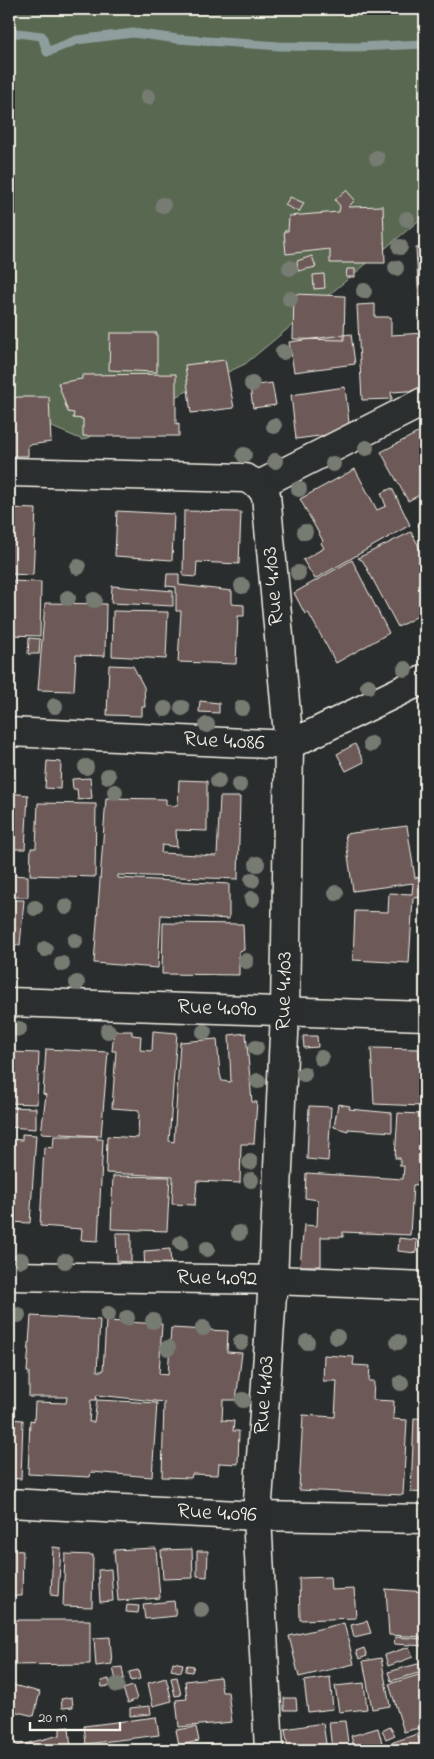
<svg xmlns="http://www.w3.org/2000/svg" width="434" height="1759" font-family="'Indie Flower',sans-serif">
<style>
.green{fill:#596851;stroke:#a6ac9c}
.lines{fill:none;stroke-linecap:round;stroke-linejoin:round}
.stream{stroke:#8d9e9d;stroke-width:9}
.building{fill:#6d5a58;stroke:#f4f1e8}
.minor-casing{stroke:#f4f1e8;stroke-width:31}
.tertiary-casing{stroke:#f4f1e8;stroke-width:31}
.minor{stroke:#2a2d2e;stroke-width:28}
.tertiary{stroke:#2a2d2e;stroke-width:28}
.tree{fill:#777b73}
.labels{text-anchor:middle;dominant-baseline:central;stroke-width:4;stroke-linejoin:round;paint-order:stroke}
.street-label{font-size:22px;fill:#f4f1e8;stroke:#2a2d2e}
</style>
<rect width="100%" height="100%" fill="#2a2d2e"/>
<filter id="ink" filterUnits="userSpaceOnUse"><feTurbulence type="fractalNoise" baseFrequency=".02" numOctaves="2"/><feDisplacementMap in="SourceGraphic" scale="10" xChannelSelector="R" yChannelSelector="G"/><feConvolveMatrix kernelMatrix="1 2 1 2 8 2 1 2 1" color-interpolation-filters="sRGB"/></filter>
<g filter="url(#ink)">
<!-- green -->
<path class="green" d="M9,9h416v209h-3l-177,146 -162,76 -74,-31z"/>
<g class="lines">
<!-- stream -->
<path class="stream" d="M9,32l33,4 5,16 30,-12 56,-7 45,6 101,7 78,1 68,-3"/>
</g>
<!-- building -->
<path class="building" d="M346,190l9,10 -7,7 35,-1 2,57h-55v-14l-44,5 -2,-23h4l1,-15 50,-4 1,-6 -5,-6z
M290,197l14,6 -5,9 -14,-7z
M425,247v54h-6l-3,-53z
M312,256l4,11 -18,4 -1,-10z
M347,269h8v8h-9z
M324,274l1,14 -11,1 -1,-14z
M294,294l51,2 -1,44 -51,-1z
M375,304v13h16v18l34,-2v57l-34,2 1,7 -30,1 -5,-95z
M110,333h47v39l-48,-2z
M351,334l4,30 -61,8 -5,-30z
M225,360l9,48 -43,5 -6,-48z
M176,374v50l3,-1v13h-96v-17l-10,-1 1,-5 -6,-1 -10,-29 24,-4v-4z
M272,383l4,22 -23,3 -3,-22z
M345,387l5,45 -54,7 -5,-44z
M20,397h29l2,45 -23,3v11h-19v-58z
M425,429v63l-17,9 -27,-49z
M355,469l22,41 9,-4 -5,-13 11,-5 18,37 -95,54 -12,-19 21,-12 -3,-5 2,-2 -23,-42z
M9,508l27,1 -3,66 -24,-1z
M117,511l57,3 -2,46 -57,-4z
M184,511l57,1 -2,52 -42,-2 -1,15 -13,-1z
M425,521v18l-7,-14z
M411,532l14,25v55l-27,15 -35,-66 -5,-3z
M352,560l37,73 -53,30 -28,-51 -3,2 -11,-21z
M167,574h12v11l53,6v13l12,1v11h-6l-2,48 -58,-2 3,-51h-5v-24l-10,-1z
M9,581l32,1 -1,54 -31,-1z
M112,586l61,5v15l-62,-3z
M45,603l61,1 -1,52 -29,-1 -2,36 -36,-1z
M113,611l55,1 -2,47 -54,-3z
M29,638l11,1 -1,15h-11z
M109,665l24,1 11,21 1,20h-3v9l-35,-1z
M200,701l19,2v10l-20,-1z
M355,744l9,18 -18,9 -9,-17z
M47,761l14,1 -1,27 -15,-1z
M90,778l2,20 -14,2 -1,-11h-4l-1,-10z
M179,780l28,1v50l-31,-1 1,17 -15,-2 -1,8 56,3 3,-59h20l-2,82 -120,-4v3l111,6v35l-68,-4 -3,53 -64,-5 12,-165 60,1v6l8,1 4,-2z
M9,781v12l19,2 -3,54h-16z
M38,803l58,1 -1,73 -65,-2 1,-27h5z
M407,826l8,52 10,-2v21l-12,1 -4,65 -56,-3 2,-49 33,1 1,-19 23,1 1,-11 -60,8 -8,-57z
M9,875l19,1v21h-19z
M9,900h15l-4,45h-11z
M163,923l80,1 1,26 -5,1v24l-77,-1z
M114,1031h18v4l9,1 -1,14 12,1 1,-20 24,2 -8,108 5,1 6,-100 37,-3 3,35 2,7 9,1 -2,-47 17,-2 6,69h5l-3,42h-13l-1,39 -43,-2 -2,24 -23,-1 1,-28 -67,-3 1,-37 31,2 1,-28 -27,-2 4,-57h-4z
M303,1036h14l1,11 -14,1z
M371,1048l48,1 3,57 -48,-2z
M46,1049l62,3 -7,84 -60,-3 5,-38 -3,-1z
M9,1052l30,1 -2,51 -28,-1z
M338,1104l12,2 -1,3 43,4v19l-44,-3v2l-14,-4z
M309,1106l22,1 -3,54 -21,-2z
M9,1107l27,1v21l-27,-2z
M398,1113l25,1 -2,33h4v37l-12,1 -3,50 -67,-3v5h-22v29h-21l4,-41 13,1 1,-26 -13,-2 1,-25 97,6 1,-13h-4v-8h-5z
M22,1134l14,1 -6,88 -21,-1v-83l13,1z
M54,1136h43v3h6l-5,102 -17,-1 1,-11 -42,-3 4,-79 9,1z
M113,1176l57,1 -3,54 -56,-2z
M116,1233h15v29l-14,-1z
M399,1238l18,2 -1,13 -18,-2z
M170,1249l1,22h-26l-1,-20z
M31,1316l69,4 -3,51h6l3,-50 56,3 -3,50 9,1 3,-47 57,3 -1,21 15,1 -6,47h-13l-1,20 12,1 -1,10h6l-1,33 -19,-1 -1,12 -26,-1 -1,4 -29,-1 2,-75 -67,-7 -1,5h-5l-2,22h5l3,-22 60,3 -5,74 -61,-5 -1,5 -62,-3 2,-54 4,1 1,-19 31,1 1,-6h-38v-25h-2z
M324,1355l30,2 -1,8 17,1 -1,15h5l-1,19 21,1 -1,18 14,1 -4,75 -104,-5 4,-75 32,2 2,-36h-14z
M414,1418l11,1v74l-14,-1z
M9,1419l14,1 -2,59 -12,-1z
M53,1547l8,1 -3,48 -7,-1z
M156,1548l4,50 -42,3 -4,-51z
M192,1549l1,29 -30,1 -2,-29z
M9,1550l14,1 -1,45h-13z
M197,1551h11l-1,26 -10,-1z
M65,1554l28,1 -1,52 -29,-1z
M111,1569l2,32 -13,1 -2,-32z
M330,1577l1,13 23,-1 2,29 -56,2 -1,-42z
M386,1589l39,3v45l-36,-2z
M174,1601l2,15 -31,3 -2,-15z
M127,1605l12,1 -1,7 -12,-1z
M9,1620h81v44l-81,1z
M367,1621l4,12 -17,4 -3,-12z
M344,1623l10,41 -55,13 -10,-41z
M110,1637l2,27 -16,2 -2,-28z
M395,1637l30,2v7l-31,-2z
M409,1647l4,10 -25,9 -3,-11z
M364,1648l3,8 -8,3 -3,-8z
M381,1658l9,48 -18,3 -9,-48z
M173,1662l10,2 -2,8 -10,-2z
M425,1662v9l-34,10 -3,-9z
M187,1665l7,1 -2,6 -7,-1z
M122,1667l2,12 -8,1 -3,-12z
M138,1670l2,9 -9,2 -2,-9z
M425,1673v53l-21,6 -15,-48z
M177,1677l4,18 -6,1 -4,-18z
M220,1677l2,15h6l4,30 -53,5 -3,-27 11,-1 -2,-18z
M330,1677l3,32 -25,3 -4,-31z
M166,1678l6,23 -19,5 -5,-23z
M109,1679l1,7 -8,1 -1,-6z
M364,1683l3,26 -28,3 -4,-26z
M9,1684l31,8 -6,24 -25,-6z
M133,1686l4,13 -9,4 -5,-14z
M72,1697l1,10 -11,1 -1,-9z
M284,1698h12l1,12h-13z
M150,1706l1,8 -21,2v-8z
M156,1717l3,18 -73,9 -2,-18z
M345,1721l4,29h-17l-3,-28z
M323,1723l4,27h-39l-3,-21z
M69,1727l2,23h-62v-2l51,-13v-7z
M196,1727l3,14 -20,4 -3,-15z
M390,1727l5,8 -9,4 -4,-8z
M378,1728l6,22h-29l-4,-14z
M417,1734l6,16h-36l-2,-5z
M162,1743l2,7h-24v-3z
M220,1744l1,6h-42v-3z
M135,1745l2,5h-23z"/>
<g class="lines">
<!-- minor casing -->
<g class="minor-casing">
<path id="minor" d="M259,485l166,-84
M9,1002l416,14
M9,1276l264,4 152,6
M9,1503l248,13 168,3"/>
</g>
<!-- tertiary casing -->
<g class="tertiary-casing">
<path id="tertiary" d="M9,472l236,6 14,7 7,10 23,250 -4,267 -12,268 -16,236 12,234
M9,732l280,13 136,-66"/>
</g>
<!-- minor -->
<use href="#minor" class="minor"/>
<!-- tertiary -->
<use href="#tertiary" class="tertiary"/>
</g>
<!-- trees -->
<g class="tree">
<circle cx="148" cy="97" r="8"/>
<circle cx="377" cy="158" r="8"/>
<circle cx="163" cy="205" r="8"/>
<circle cx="407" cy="219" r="8"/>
<circle cx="400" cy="247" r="8"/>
<circle cx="290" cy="268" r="8"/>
<circle cx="396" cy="268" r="8"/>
<circle cx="364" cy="291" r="8"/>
<circle cx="290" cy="299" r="8"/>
<circle cx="283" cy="352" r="8"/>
<circle cx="252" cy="384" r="8"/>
<circle cx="274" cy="426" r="8"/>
<circle cx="366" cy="448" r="8"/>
<circle cx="244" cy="455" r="8"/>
<circle cx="275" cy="461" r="8"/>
<circle cx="333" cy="464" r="8"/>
<circle cx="299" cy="489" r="8"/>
<circle cx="305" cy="532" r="8"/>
<circle cx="78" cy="567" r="8"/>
<circle cx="298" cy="573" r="8"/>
<circle cx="242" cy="586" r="8"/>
<circle cx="68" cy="598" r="8"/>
<circle cx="94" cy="600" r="8"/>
<circle cx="405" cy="669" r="8"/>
<circle cx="368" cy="686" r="8"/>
<circle cx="55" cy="706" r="8"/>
<circle cx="182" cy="708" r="8"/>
<circle cx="242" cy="708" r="8"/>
<circle cx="165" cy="709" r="8"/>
<circle cx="207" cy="725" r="8"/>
<circle cx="371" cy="744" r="8"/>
<circle cx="86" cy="767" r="8"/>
<circle cx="108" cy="776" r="8"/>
<circle cx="218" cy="781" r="8"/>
<circle cx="239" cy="785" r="8"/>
<circle cx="115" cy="792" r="8"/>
<circle cx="257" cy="864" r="8"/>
<circle cx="252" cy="880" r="8"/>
<circle cx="336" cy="893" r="8"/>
<circle cx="252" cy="899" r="8"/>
<circle cx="66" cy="907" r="8"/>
<circle cx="35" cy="908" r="8"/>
<circle cx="75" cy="941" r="8"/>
<circle cx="45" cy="949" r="8"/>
<circle cx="246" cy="961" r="8"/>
<circle cx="62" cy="964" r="8"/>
<circle cx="77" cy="983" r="8"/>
<circle cx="19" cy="1029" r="8"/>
<circle cx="108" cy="1031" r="8"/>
<circle cx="204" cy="1032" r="8"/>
<circle cx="256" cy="1048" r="8"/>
<circle cx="321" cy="1058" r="8"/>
<circle cx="304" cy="1074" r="8"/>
<circle cx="258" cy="1081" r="8"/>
<circle cx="250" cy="1162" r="8"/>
<circle cx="251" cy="1180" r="8"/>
<circle cx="239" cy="1233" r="8"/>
<circle cx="181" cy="1243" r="8"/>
<circle cx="207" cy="1249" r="8"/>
<circle cx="21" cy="1260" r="8"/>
<circle cx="65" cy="1261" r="8"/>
<circle cx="108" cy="1314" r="8"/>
<circle cx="18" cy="1315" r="8"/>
<circle cx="127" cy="1318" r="8"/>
<circle cx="153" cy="1321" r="8"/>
<circle cx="203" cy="1328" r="8"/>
<circle cx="337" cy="1337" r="8"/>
<circle cx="241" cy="1342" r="8"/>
<circle cx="307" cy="1342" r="8"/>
<circle cx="398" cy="1342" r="8"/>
<circle cx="168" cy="1348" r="8"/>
<circle cx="401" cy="1383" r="8"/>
<circle cx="243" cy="1400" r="8"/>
<circle cx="201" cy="1610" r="8"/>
<circle cx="117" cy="1685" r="8"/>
</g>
</g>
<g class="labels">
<!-- street labels -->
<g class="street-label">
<text transform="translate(274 586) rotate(-95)">Rue 4.103</text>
<text transform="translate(224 742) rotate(3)">Rue 4.086</text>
<text transform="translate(285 991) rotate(-89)">Rue 4.103</text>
<text transform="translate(217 1009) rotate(2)">Rue 4.090</text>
<text transform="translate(217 1279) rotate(1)">Rue 4.092</text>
<text transform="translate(265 1395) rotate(-86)">Rue 4.103</text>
<text transform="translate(217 1514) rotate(3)">Rue 4.096</text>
</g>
</g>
<!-- margin -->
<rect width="434" height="1759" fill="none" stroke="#2a2d2e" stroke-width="30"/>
<rect x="15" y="15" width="404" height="1729" fill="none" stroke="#f4f1e8" stroke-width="2" filter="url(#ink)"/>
<!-- scale -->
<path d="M30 1722v8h90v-8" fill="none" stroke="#f4f1e8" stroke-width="2.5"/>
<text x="38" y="1722" font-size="15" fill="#f4f1e8" stroke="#2a2d2e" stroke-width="4" paint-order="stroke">20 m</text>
</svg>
